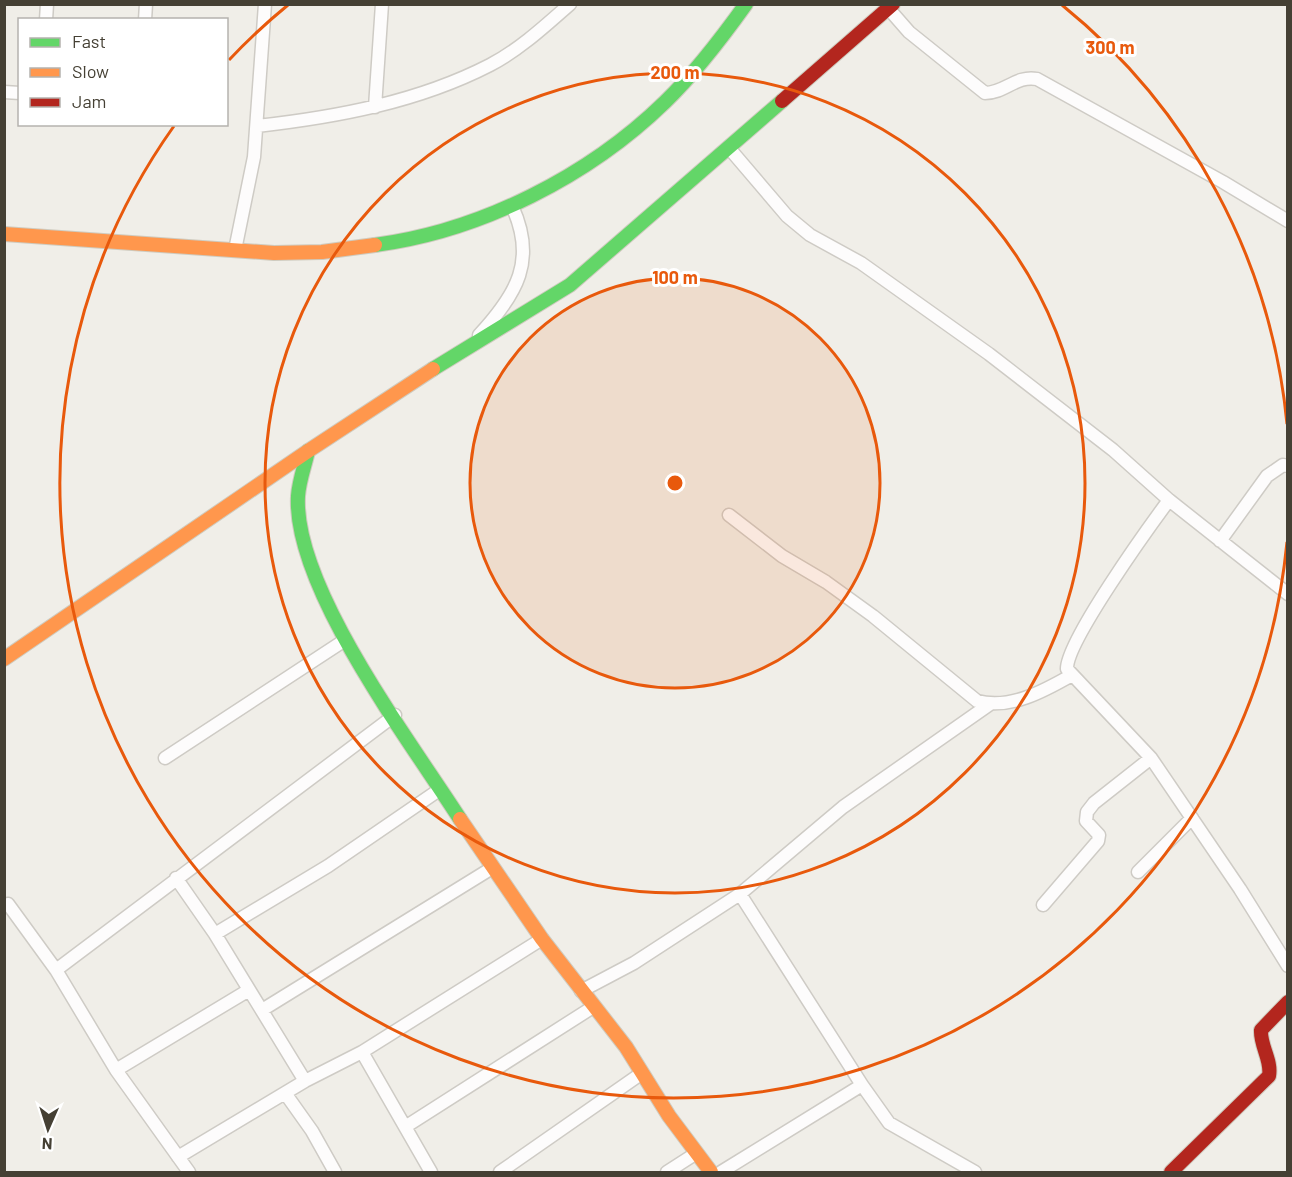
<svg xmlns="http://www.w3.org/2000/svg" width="1292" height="1177" font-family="Barlow,sans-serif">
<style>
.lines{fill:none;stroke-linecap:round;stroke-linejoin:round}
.street-casing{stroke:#cecbc5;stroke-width:15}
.fast-casing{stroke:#cfcbbf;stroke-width:16}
.slow-casing{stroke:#cfcbbf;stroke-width:16}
.jam-casing{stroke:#cfcbbf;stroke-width:16}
.street{stroke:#fdfcfc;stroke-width:12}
.fast{stroke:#63d668;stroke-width:14}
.slow{stroke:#ff974d;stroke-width:14}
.jam{stroke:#b3261e;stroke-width:14}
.ring{fill:none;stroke:#e8590c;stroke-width:3}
.centre{fill:#e8590c;stroke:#fff;stroke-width:3}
.ring-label{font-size:18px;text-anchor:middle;font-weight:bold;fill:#e8590c;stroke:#fff;stroke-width:6;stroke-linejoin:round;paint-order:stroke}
</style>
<rect width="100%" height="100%" fill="#f0eee8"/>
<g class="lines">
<!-- street casing -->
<g class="street-casing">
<path id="street" d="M888,8l21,24 76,61c20,0 31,-18 52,-14l186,103 65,39
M46,20l1,-16
M145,20l1,-16
M4,92l16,1
M375,107l7,-103
M257,126c80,-9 161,-24 233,-61 29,-15 55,-39 80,-61
M729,148l58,68 23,19 51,28 128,91 124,96 56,50 119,94
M235,250l19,-93 11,-153
M479,335c38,-41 58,-75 33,-129
M1169,500c-20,27 -103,142 -102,169l84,89 89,131 48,77
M729,515l53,41 44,26 47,34 104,85c33,9 67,-10 95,-26
M1220,541l47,-65 16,-11 5,1
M165,758l180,-118
M1138,872l54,-54
M176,878l39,56 90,147
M740,894l103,-87 147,-103
M8,904l48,66 60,100 73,102
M1043,905l55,-64 1,-6 -13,-14 1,-9 7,-9 57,-45
M215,934l113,-68 111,-76
M56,970l339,-255
M581,991l53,-28 106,-69 122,191
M262,1010l230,-142
M362,1052l69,120
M116,1070l133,-80
M285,1093l27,38 23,41
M405,1127l188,-120
M178,1157l127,-76 57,-29 180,-113
M500,1172l142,-99
M667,1172l28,-18
M721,1172l141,-87 27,38 86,49"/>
</g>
<!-- fast casing -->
<g class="fast-casing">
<path id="fast" d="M375,245c106,-14 214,-69 290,-143 31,-30 56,-63 81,-98
M433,369l137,-84 212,-184
M308,451c-3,14 -9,30 -10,45 -5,91 112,245 162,323"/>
</g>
<!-- slow casing -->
<g class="slow-casing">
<path id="slow" d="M4,234l270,19 48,-1 53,-7
M4,659l304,-208 125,-82
M460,819l82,120 84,108 43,69 42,56"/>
</g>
<!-- jam casing -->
<g class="jam-casing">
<path id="jam" d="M782,101l111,-97
M1171,1172l98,-96c3,-16 -9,-30 -8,-46l27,-28"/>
</g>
<!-- street -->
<use href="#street" class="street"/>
<!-- fast -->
<use href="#fast" class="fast"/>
<!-- slow -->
<use href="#slow" class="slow"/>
<!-- jam -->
<use href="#jam" class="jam"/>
</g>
<!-- distance rings -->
<circle cx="675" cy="483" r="205" fill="#e8590c" fill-opacity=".12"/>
<g class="ring">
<circle cx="675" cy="483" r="205"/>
<circle cx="675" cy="483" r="410"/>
<path d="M1287 542A615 615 0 1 1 174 126M229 60A615 615 0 0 1 288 5M1062 5A615 615 0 0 1 1287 424"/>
</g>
<circle cx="675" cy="483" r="9" class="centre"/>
<g class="ring-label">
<text x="1110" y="54">300 m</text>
<text x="675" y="79">200 m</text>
<text x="675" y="284">100 m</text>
</g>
<!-- border -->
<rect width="1292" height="1177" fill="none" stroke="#454034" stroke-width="12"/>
<!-- legend -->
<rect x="18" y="18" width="210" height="108" fill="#ffffff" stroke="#b5b3ae" stroke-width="1.5"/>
<rect x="30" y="38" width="30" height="9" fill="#63d668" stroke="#b5b3ae" stroke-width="1.5"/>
<text x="72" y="48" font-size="18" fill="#454034">Fast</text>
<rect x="30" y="68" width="30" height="9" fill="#ff974d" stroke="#b5b3ae" stroke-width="1.5"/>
<text x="72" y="78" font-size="18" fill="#454034">Slow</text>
<rect x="30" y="98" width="30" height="9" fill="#b3261e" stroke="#b5b3ae" stroke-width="1.5"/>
<text x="72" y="108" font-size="18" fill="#454034">Jam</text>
<!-- north arrow -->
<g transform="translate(48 1129) rotate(183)" stroke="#ffffff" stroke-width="4.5" paint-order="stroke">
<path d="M0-4.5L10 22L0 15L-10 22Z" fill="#454034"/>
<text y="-9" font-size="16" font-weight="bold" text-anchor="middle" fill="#454034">N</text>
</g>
</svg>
